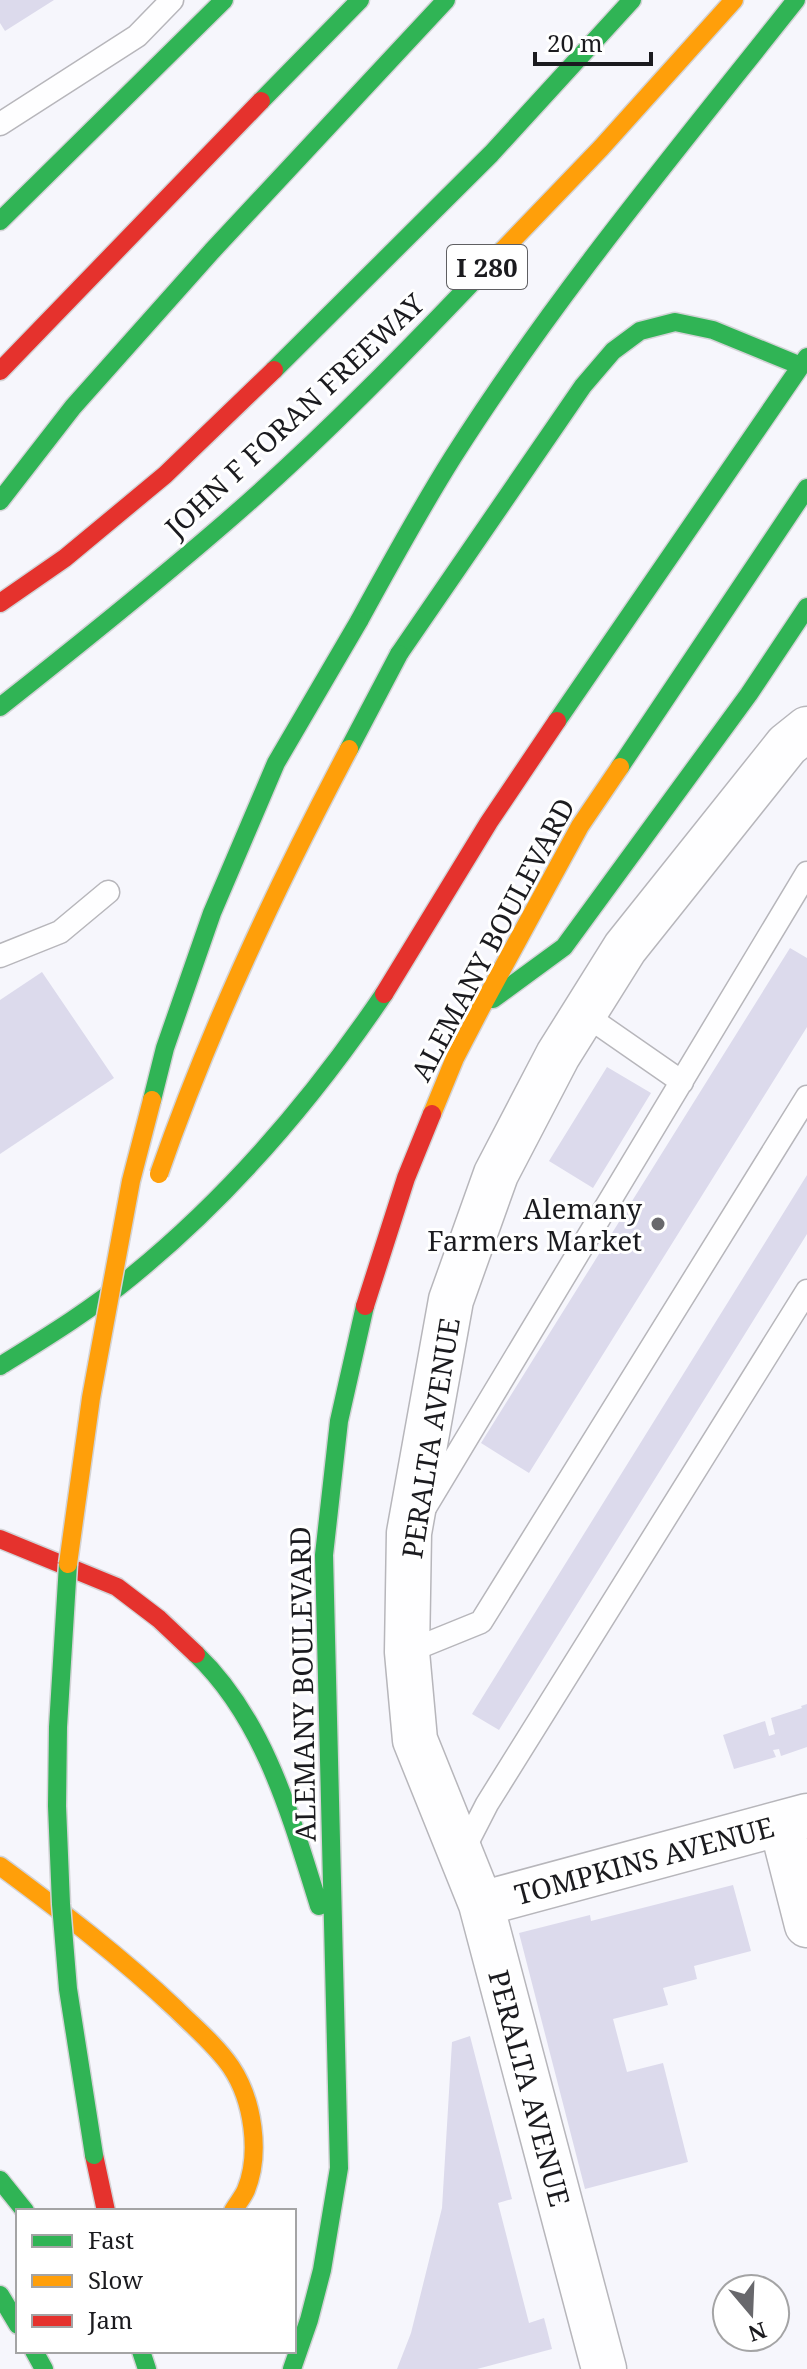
<svg xmlns="http://www.w3.org/2000/svg" width="807" height="2369" font-family="'Noto Serif',serif">
<style>
.building{fill:#dcdaec}
.lines{fill:none;stroke-linecap:round;stroke-linejoin:round}
.lane-casing{stroke:#b7b6bb;stroke-width:25}
.street-casing{stroke:#b7b6bb;stroke-width:47}
.fast-casing{stroke:#d3d3d6;stroke-width:21}
.slow-casing{stroke:#d3d3d6;stroke-width:21}
.jam-casing{stroke:#d3d3d6;stroke-width:21}
.lane{stroke:#fefeff;stroke-width:22}
.street{stroke:#fefeff;stroke-width:44}
.fast{stroke:#30b455;stroke-width:18}
.slow{stroke:#ff9f0a;stroke-width:18}
.jam{stroke:#e5322d;stroke-width:18}
.fast-bridge-casing{stroke:#d3d3d6;stroke-width:21;stroke-linecap:butt}
.slow-bridge-casing{stroke:#d3d3d6;stroke-width:21;stroke-linecap:butt}
.fast-bridge{stroke:#30b455;stroke-width:18}
.slow-bridge{stroke:#ff9f0a;stroke-width:18}
.poi-dot{fill:#68686c;stroke:#fff;stroke-width:3}
.labels{text-anchor:middle;dominant-baseline:central;stroke-width:6;stroke-linejoin:round;paint-order:stroke}
.shield{fill:#fff;stroke:#5f5f62;stroke-width:2}
.shield-label{font-size:26px;font-weight:bold;fill:#1b1b1f}
.street-label{font-size:28px;fill:#1b1b1f;stroke:#fff}
.poi-label{font-size:28px;fill:#1b1b1f;stroke:#fff;text-anchor:end}
</style>
<rect width="100%" height="100%" fill="#f6f6fc"/>
<!-- building -->
<path class="building" d="M0,0h54l-49,31 -5,-8z
M790,948l17,10v69l-278,446 -48,-30z
M42,972l72,106 -114,76v-154z
M607,1067l44,26 -58,95 -44,-27z
M807,1175v59l-308,496 -27,-16z
M807,1704v43l-26,9 -2,-7 -6,1 3,7 -42,12 -11,-34 42,-14 4,15 6,-2 -4,-16 31,-10 -1,-2z
M733,1885l18,66 -57,15 3,13 -34,9 5,17 -55,14 14,53 36,-9 25,99 -103,27 -66,-256 71,-18 1,6z
M470,2036l42,163 -14,4 31,120 15,-5 8,31 -75,20h-80l14,-36 31,-125 10,-166z"/>
<g class="lines">
<!-- lane casing -->
<g class="lane-casing">
<path id="lane" d="M0,124l137,-88 35,-36
M0,956l60,-24 48,-40
M584,1014l98,68
M426,1506l381,-633
M407,1652l74,-30 326,-525
M472,1857l-4,-16 19,-37 320,-513"/>
</g>
<!-- street casing -->
<g class="street-casing">
<path id="street" d="M781,1823l26,102
M481,1904l326,-88
M604,2369l-123,-465 -66,-164 -8,-88 2,-119 42,-233 45,-126 62,-119 67,-107 162,-203 20,-16"/>
</g>
<!-- fast casing -->
<g class="fast-casing">
<path id="fast" d="M261,101l99,-101
M0,221l224,-221
M274,370l217,-216 141,-154
M0,501l73,-94 139,-156 234,-251
M359,621c30,-55 60,-110 94,-164 102,-161 225,-308 343,-457
M399,654l184,-268 30,-35 27,-20 35,-9 38,8 88,36
M0,707c76,-60 152,-121 226,-185 97,-84 188,-178 277,-272
M557,721l250,-364
M620,767l187,-279
M493,999l71,-52 185,-253 58,-87
M0,1366c45,-28 91,-56 132,-90 98,-80 181,-177 252,-282
M196,1654c69,66 95,163 123,252
M0,2180l25,31
M0,2295l18,30
M34,2351l10,18
M141,2351l6,18
M292,2369l17,-49 13,-50 17,-102 -15,-613 15,-134 26,-115"/>
</g>
<!-- slow casing -->
<g class="slow-casing">
<path id="slow" d="M503,250l98,-102 133,-148
M432,1114l23,-56 26,-50 99,-182 40,-59
M0,1866c61,45 121,91 176,143 18,18 40,36 55,58 22,33 30,86 15,123 -3,7 -9,14 -13,21"/>
</g>
<!-- jam casing -->
<g class="jam-casing">
<path id="jam" d="M0,371l261,-270
M0,603l65,-45 100,-83 109,-105
M384,994l105,-172 68,-101
M365,1306l41,-128 26,-64
M0,1539l117,48 42,32 37,35
M94,2155l12,56"/>
</g>
<!-- lane -->
<use href="#lane" class="lane"/>
<!-- street -->
<use href="#street" class="street"/>
<!-- fast -->
<use href="#fast" class="fast"/>
<!-- slow -->
<use href="#slow" class="slow"/>
<!-- jam -->
<use href="#jam" class="jam"/>
<!-- fast-bridge casing -->
<g class="fast-bridge-casing">
<path id="fast-bridge" d="M349,749l50,-95
M152,1100l13,-52 47,-135 64,-150 83,-142
M68,1564l-10,163 -1,79 4,98 7,85 26,166"/>
</g>
<!-- slow-bridge casing -->
<g class="slow-bridge-casing">
<path id="slow-bridge" d="M159,1174c51,-147 117,-287 190,-425
M68,1564l23,-166 40,-217 21,-81"/>
</g>
<!-- fast-bridge -->
<use href="#fast-bridge" class="fast-bridge"/>
<!-- slow-bridge -->
<use href="#slow-bridge" class="slow-bridge"/>
</g>
<!-- markers -->
<circle class="poi-dot" cx="658" cy="1224" r="8"/>
<g class="labels">
<!-- shield labels -->
<rect class="shield" x="447" y="245" width="80" height="44" rx="6"/>
<g class="shield-label">
<text x="487" y="267">I 280</text>
</g>
<!-- street labels -->
<g class="street-label">
<text transform="translate(294 415) rotate(-43)">JOHN F FORAN FREEWAY</text>
<text transform="translate(492 939) rotate(-62)">ALEMANY BOULEVARD</text>
<text transform="translate(430 1438) rotate(-81)">PERALTA AVENUE</text>
<text transform="translate(302 1684) rotate(-91)">ALEMANY BOULEVARD</text>
<text transform="translate(644 1860) rotate(-15)">TOMPKINS AVENUE</text>
<text transform="translate(530 2088) rotate(75)">PERALTA AVENUE</text>
</g>
<!-- poi labels -->
<g class="poi-label">
<text x="642" y="1208">Alemany<tspan x="642" dy="32">Farmers Market</tspan></text>
</g>
</g>
<!-- legend -->
<rect x="16" y="2209" width="280" height="144" fill="#ffffff" stroke="#a4a4a5" stroke-width="2"/>
<rect x="32" y="2235" width="40" height="12" fill="#30b455" stroke="#a4a4a5" stroke-width="2"/>
<text x="88" y="2249" font-size="24" fill="#1b1b1f">Fast</text>
<rect x="32" y="2275" width="40" height="12" fill="#ff9f0a" stroke="#a4a4a5" stroke-width="2"/>
<text x="88" y="2289" font-size="24" fill="#1b1b1f">Slow</text>
<rect x="32" y="2315" width="40" height="12" fill="#e5322d" stroke="#a4a4a5" stroke-width="2"/>
<text x="88" y="2329" font-size="24" fill="#1b1b1f">Jam</text>
<!-- north arrow -->
<g transform="translate(751 2313) rotate(161)"><circle r="38" fill="#ffffff" stroke="#a4a4a5" stroke-width="2"/>
<path d="M0-6L14 30L0 20L-14 30Z" fill="#68686c"/>
<text y="-12" font-size="22" font-weight="bold" text-anchor="middle" fill="#1b1b1f">N</text>
</g>
<!-- scale -->
<path d="M535 52v12h116v-12" fill="none" stroke="#1b1b1f" stroke-width="4"/>
<text x="547" y="52" font-size="24" fill="#1b1b1f" stroke="#ffffff" stroke-width="6" paint-order="stroke">20 m</text>
</svg>
